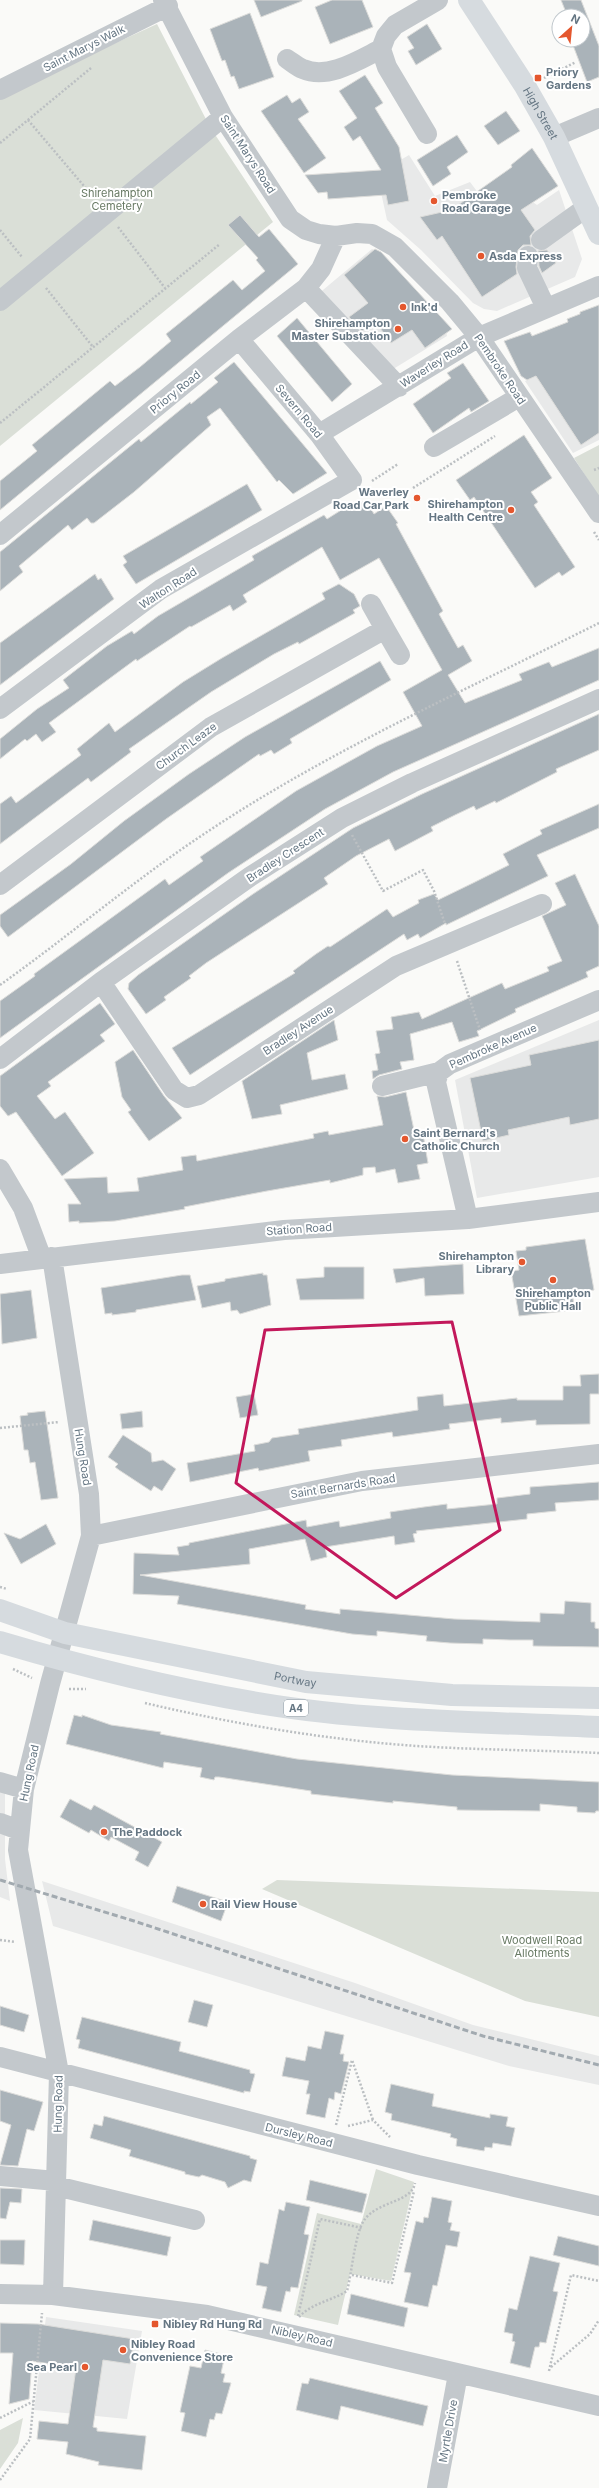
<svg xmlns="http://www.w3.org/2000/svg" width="599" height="2488" font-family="Inter,sans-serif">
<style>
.built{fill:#e8e9e9}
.green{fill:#dadfd7}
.building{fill:#aab3b9;stroke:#dcdcda}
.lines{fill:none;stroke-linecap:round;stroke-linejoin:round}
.path{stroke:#bbbfc2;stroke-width:2.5;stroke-dasharray:2 2;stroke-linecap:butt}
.minor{stroke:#c3c8cc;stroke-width:20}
.major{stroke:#d6dbdf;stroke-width:22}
.highway{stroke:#d6dbdf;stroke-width:22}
.rail{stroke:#a2aab0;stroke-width:3;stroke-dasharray:6 3;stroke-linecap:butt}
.marked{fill:none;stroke:#c2185b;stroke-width:3;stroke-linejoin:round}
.poi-dot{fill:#e4572e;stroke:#fff;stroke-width:1.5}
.labels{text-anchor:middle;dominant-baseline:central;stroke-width:4;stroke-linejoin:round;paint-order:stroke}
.shield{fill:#fff;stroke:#939fa8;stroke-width:1}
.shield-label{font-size:10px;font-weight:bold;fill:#657683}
.street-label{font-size:11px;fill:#657683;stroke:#fff}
.poi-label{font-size:11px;font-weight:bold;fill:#657683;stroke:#fff;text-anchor:start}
.park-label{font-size:11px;fill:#687a64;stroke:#fff}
</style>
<rect width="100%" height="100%" fill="#fafaf8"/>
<!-- built -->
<path class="built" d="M409,155l26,41 35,-14 18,24 30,-14 19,13 22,-15 23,69 -7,18 -78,34 -13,-2 -11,-6 -52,-53 -34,-30 -10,-46z
M372,249l7,3 66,74 2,10 -57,35 -73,-76z
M599,350v90l-26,13 -48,-72z
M599,1020v157l-122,21 -22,-118z
M0,1790l5,2v67l5,42 -10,-4z
M42,1881l313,102 118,42 126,31v29l-90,-19 -456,-140z
M46,2317l96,14 -15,88 -93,-9z"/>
<!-- green -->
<path class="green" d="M157,24l53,103 63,95 -273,224v-350z
M599,445v52l-25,-39z
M277,1880l322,12v125l-74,-16 -263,-112z
M376,2169l38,13 -23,99 -41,-7 -12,51 -44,-10 23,-102 44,11z
M23,2418l-5,25 -18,26v-39z"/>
<!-- building -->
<path class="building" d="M254,0h48v1l-41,16z
M332,0h30l11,27 -43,17 -15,-37z
M561,0h20l18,46v31l-12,5 -16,-42h12v-24h-19l3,-1z
M250,13l24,64 -35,12 -5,-13 -3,1 -6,-17 -3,1 -12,-32z
M427,24l15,25 -26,16 -8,-14 6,-3 -7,-11z
M365,75l18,28 -8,5 24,39 10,54 -21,4 -2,-10 -58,4 -1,-7 -9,1 -13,-18 76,-5 -21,-34 -7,5 -9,-14 13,-9 -18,-27z
M287,95l5,8 8,-5 9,14 -11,7 28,39 -22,15 -43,-62z
M506,111l14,20 -22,14 -14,-19z
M457,135l11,17 -21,15 4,7 -18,12 -16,-26z
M532,148l26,38 -37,24 14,20 -5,6 1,9h-8l-5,5 -2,17 1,7 -35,23 -40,-61 -5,4 -17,-23 31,-7 61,-43 -1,-2z
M240,215l19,22 10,-8 29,35 -298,246v-29l37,-30 -5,-6 78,-64 5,5 25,-19 31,-26 -5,-7 67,-54 9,10 23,-19 -9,-11 2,-2 -30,-33z
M375,249l6,3 71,77 -27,19 -13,-18 -21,13 -16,-22 -13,10 -13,-14 19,-14 -24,-28z
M547,250l9,13 -14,10 -3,-7 -1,-15z
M599,305v128l-18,12 -45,-69 -9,4 -6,-4 -17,-35 26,-9 2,4 36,-14 -1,-3 13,-5v-2z
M297,318l55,66 -20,18 -55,-66z
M234,362l93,111 -34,21 -14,-14 -2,2 -57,-74 -13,9 4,8 -77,67 -40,31h-3l-4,-5 -15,12 -4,-5 -49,41 4,6 -23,19v-39l139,-113 2,3 49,-40 1,2 27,-22 -4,-4z
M463,363l26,38 -18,11 -2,-4 -36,25 -20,-29 38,-26 -4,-5z
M524,435l28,43 -21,14 7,10 -4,3 41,62 -13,9 -3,-4 -24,16 -61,-91 -4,3 -14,-20z
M247,484l15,26 -126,74 -13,-19 4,-3 -4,-6z
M366,500l8,14 12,-8 12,17 -2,1 47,87 -4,3 19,34 5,-3 9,16 -24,14 17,28 57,-23 -3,-6 30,-12 3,5 47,-19v32l-206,92 -68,37 -97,64 -228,165v-37l35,-25 -1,-2 131,-95 4,6 34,-24 -3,-4 96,-66 81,-45 45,-20 -19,-34 39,-22 -38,-68 -25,-44 -39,22 -18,-33 -79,48 4,7 -14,9 -3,-6 -39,22 -1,-1 -53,35 -1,-2 -87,64 7,9 -14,10 -6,-8 -9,7 -2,-2 -25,20v-20l37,-30 32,-21 -6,-8 44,-34 25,-15 2,3 24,-18 96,-56 -2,-4 72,-41 3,4 27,-17 2,4z
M95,574l3,6 3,-2 13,21 -114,86v-42z
M339,584l15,10 6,12 -7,4 2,3 -56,31 -1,-2 -24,12 -63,38 -82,57 2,3 -40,30 -3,-4 -88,66v-40l11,-8 5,7 65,-48 -4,-6 32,-26 6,9 68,-50 39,-24 103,-59 -3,-6z
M380,661l11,19 -101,59 2,4 -18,11 -3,-4 -11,6 -1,-2 -23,16 -70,49 -158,118 -8,-11v-11l71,-51 53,-43 65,-47 56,-37z
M599,714v36l-43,19 1,3 -61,31 -1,-2 -19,9 -2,-4 -19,9 -24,12 2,4 -38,20 -6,-12 -33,17 -32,22 4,6 -122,79 -17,13 2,2 -27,19 2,3 -20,14 -18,-25 1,-6 9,-8 115,-81 100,-66 69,-34z
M599,804v24l-62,27 11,21 -102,49v-2l-26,15 -2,-4 -11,6 -3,-6 -214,141 -18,-27 123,-75 -2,-2 23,-17 12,-8 2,1 57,-38 6,8 26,-14 -1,-3 16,-6 4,6 35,-17 36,-18 -6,-11 39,-20 -2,-4z
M575,874l24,52v40l-13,6 2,5 -73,32 1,3 -39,19 2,5 -20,6 -7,-20 -42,12 4,26 -14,2 2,7 -23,6 -6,4 -1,-8 6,-1 -3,-16 5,-1 -4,-22 17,-2 -2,-12 28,-5 3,7 80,-36 3,6 44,-18 -2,-4 15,-6 -20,-45 24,-11 -11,-22z
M100,1003l15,21 -15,11 5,6 -57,41 3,4 -14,10 18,23 10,-7 29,41 -32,23 -46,-64 -8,4 -8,-10v-30z
M334,1020l4,20 -31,13 5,27 33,-6 3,15 -68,16 2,9 -30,5 -10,-38z
M599,1040v79l-29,6 -1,-8 -61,13 1,5 -26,6 -13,-63 61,-13 -2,-10z
M133,1050l31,46 18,22 -33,23 -21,-29 3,-2 -9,-13 -7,-35z
M406,1092l9,43 8,-1 5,29 -11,2 3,14 -22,4 -3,-14 -19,4 -1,-6 -12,1v7l-33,8v-3l-63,11 -83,16 1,2 -70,12 -36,2v-2l-10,1 -1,-18h13l-17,-25 43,-2 1,16 31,-2 -2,-13 46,-8 -2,-13 15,-2 1,6 117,-23 -1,-4 15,-3 1,4 54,-10 -6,-29 8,1z
M585,1239l9,51 -22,3 3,17 -56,6 -8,-45 8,-1 -3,-19 10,-1v-3z
M463,1264l1,30 -39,2 -1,-18 -28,5 -3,-14z
M324,1267h40v32l-64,1 -4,-21 28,-2z
M263,1273v2h4l4,30 -31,9 -3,-4 -6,1 -1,-9 -28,6 -5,-22 28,-5v-2z
M182,1275h8l6,25 -60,10v2l-24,3v-2l-7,1 -4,-26z
M31,1290l6,48 -35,6 -2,-50z
M599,1374v20h-9v30l-54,1v-5l-35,3v-5l-52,6 1,5 -57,8 -1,-5 -26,4 -25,4 1,6 -34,5 2,10 -51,10 -1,-3 -68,14 -3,-19 68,-12 -1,-6 15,-3 3,-4 27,-4 -1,-5 120,-19 -1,-13 26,-3 1,12 73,-8v2h46v-14h18l-1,-11z
M254,1394l4,21 -18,3 -4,-21z
M45,1411l13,87 -17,2 -6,-38 -5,1 -2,-13h-4l-4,-34 8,-1 -1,-2z
M142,1411l1,16 -21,2 -2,-15z
M123,1435l28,18 1,9 11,-2 13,9 -14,22 -8,-5 -3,5 -32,-21 -4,-3 3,-3 -10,-7z
M599,1482v18l-44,3 1,8 -29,3v5l-111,12 1,2 -4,1 2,8 -20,3 -1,-9 -69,11 2,10 -16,4 -6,-22 -56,10 1,15 -110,11 166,30 -1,4 35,5v-5l114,10 86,3v-9l24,1 1,-13 26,2v19h4v6l4,1v18l-66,-1v-6h-23l-27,-1v5l-33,-1 -24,-2 1,-5 -50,-5v5l-25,-2 -175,-30 2,-8 -46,-2 1,-41 45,2 -2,-8 12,-2v-2l117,-23 1,7 32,-6 1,6 51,-9 -1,-6 34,-5 23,-3v5l50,-5v-6l33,-4v-7z
M46,1524l10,20 -35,20 -17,-31 16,6z
M74,1715l8,2v-2l29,10 50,7 -1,2 137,25 155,16 147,7v29h-3l-1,2 -18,-1v-5l-37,-3v7l-83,-1v-3l-64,-6v2l-82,-9v-3l-92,-14h-4l-1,3 -14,-3 2,-9 -38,-6 -1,6 -97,-24z
M70,1799l21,11 3,-5 68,37 -14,25 -13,-7 4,-8 -28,-15 -2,4 -18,-11 -2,3 -29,-16z
M177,1886l51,16 -7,19 -49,-19z
M194,2000l19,5 -6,22 -19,-5z
M0,2006l29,9 -5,17 -24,-7z
M82,2017l99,25 -2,9 71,19v3l5,1 -5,18 -6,-1v2l-166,-45 2,-8 -4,-1z
M325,2031l19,4 -4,19h4l-1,7 6,1 -8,32 -6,-2 -1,8 -5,-2 -4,20 -19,-4 4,-20h-4l3,-13 -27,-5 4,-19 19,4 3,-15 13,3z
M391,2084l43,10 -2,12 58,12v-4l18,3 -2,9 9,2 -4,18 -18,-3 -1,5 -7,-1 -1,4 -28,-5 1,-7 -7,-2 1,-3 -60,-14 1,-6 -7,-2z
M0,2090l43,12 -9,29 -7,-2 -9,37 -18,-1 11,-40 -11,-4z
M104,2116l146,40v2l7,2 -6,22 -7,-2 -16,8 -3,-6 -23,-7 -3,2 -14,-3v-2l-56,-16 2,-6 -41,-12 4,-14 8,2z
M310,2180l57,14 -5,19 -56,-13z
M0,2188l22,1 -1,14 -11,-1 -4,17 -6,-1z
M432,2197l20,4 -4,21 4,1 -2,7 10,2 -3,15 -11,-2 -9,41 -4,-1 -5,22 -24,-5 7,-29 -7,-1 12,-51 7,2 1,-6 4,1z
M286,2202l24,5 -6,27 5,1 -11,53 -7,-1 -1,5 -4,-1 -5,21 -19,-4 5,-21 -11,-2 4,-23 8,2 11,-55 5,2z
M93,2220l78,17 -4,19 -78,-16z
M558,2236l41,10v20l-46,-11z
M0,2240h25l-1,25 -24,-1z
M530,2256l30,7 -7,28 5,1 -12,51 -6,-1 -1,5h-4l-5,21 -20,-5 5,-21 -3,-1 1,-7 -9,-2 5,-24 8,2z
M351,2294l57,14 -4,19 -57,-13z
M0,2323l38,1 96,15 -4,25 -27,-4 -10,67 4,1v3l49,5 -4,34 -44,-5 1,-3 -33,-8 2,-12 -31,-3 2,-18 29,3 8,-56 -44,-7 -3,38 -20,5 4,-51h-13z
M205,2350l20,5 -4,18 4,1 -2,8 8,1 -9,31 -6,-1 -2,7 -4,-1 -4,18 -25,-6 4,-18 -5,-1 10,-46 11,2z
M310,2378l118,28 -5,20 -82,-20 -3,14 -42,-10 6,-27 6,1z"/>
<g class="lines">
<!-- path -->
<path class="path" d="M544,78l32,-16
M28,120l67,79
M0,143l91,-75
M118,227l47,61
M0,230l22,27
M46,288l47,59
M0,423l220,-179
M594,470l5,-2
M372,481l26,-17
M413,488l82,-52
M594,532l5,8
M352,835l31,56 40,-21 11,21 11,33
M457,961l23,69
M0,985c69,-49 133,-104 204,-151 124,-83 262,-144 395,-211
M0,1428l59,-6
M0,1587l7,2
M13,1669l19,9
M69,1689h17
M145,1703c89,21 182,37 272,43 61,4 122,4 182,7
M0,1940l15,2
M336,2125l16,-65 21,60
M348,2126l25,-6 17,17
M352,2275l40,8 22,-92
M298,2316l22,-97 42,9
M299,2317c13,-14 32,-16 48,-26 5,-18 8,-60 18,-72 14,-18 47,-17 50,-36
M551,2367l39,-33 9,-14
M549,2371l22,-96 28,6
M0,2418l34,-17
M0,2480l30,-41 12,-126"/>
<!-- minor -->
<path class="minor" d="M163,0l60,117 67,102 16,11 13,4 17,2 21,-3 15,1 23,13 55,55 29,35 120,176
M287,59c5,3 10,8 16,10 25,11 56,-9 78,-20
M0,90l168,-84
M427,134l-40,-67 -6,-18 5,-13 9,-11 43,-25
M554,137l45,-19
M541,240l46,-33
M528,256l-1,12 19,40
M306,288l93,99
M0,301l223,-184
M319,434l160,-97 120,-51
M434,447l85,-50
M0,535l239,-196 67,-51 15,-19 15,-33
M371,604l14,25
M0,709l161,-120 191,-109 -33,-46 -80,-95
M0,885l211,-158 174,-98 15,26
M101,982l73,108 13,8 12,-3 197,-129 146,-62
M0,1059l101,-77 150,-106 91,-58 70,-35 187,-84
M382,1086l57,-14
M0,1169l23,39 19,51
M468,1219l-32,-137 3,-10 11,-8 149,-64
M52,1257l37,237 2,42 -41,148 -26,105 -6,61 41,223 -6,222
M0,1264l284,-34 184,-11 131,-17
M91,1536l271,-55 237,-27
M0,1782l24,7
M0,1823l19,7
M0,2057l418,108 181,41
M0,2176l56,5
M56,2186l139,34
M0,2294l53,1 154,20 392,91
M437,2488l21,-114"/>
<!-- major -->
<path class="major" id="s1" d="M469,0l56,86 29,51 45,97"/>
<!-- highway -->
<g class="highway">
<path id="s2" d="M0,1610l65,23 241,49 146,13 147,3"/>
<path d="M0,1642c84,25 171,46 258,61 112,19 228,19 341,24"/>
</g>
<!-- rail -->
<path class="rail" d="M0,1880l134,41 349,115 116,29"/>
</g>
<!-- marked area -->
<path class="marked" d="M452,1322l48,208 -104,68 -160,-115 29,-153z"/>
<!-- markers -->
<g class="poi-dot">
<rect x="534" y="74" width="8" height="8" rx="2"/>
<circle cx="434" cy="201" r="4"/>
<circle cx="481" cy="256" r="4"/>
<circle cx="403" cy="307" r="4"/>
<circle cx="398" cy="329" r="4"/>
<circle cx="417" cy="498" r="4"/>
<circle cx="511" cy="510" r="4"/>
<circle cx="405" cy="1139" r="4"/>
<circle cx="522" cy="1262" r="4"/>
<circle cx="553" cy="1280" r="4"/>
<circle cx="104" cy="1832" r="4"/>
<circle cx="203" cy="1904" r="4"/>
<rect x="151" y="2320" width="8" height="8" rx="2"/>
<circle cx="123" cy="2350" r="4"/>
<circle cx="85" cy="2367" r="4"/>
</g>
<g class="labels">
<!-- shield labels -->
<rect class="shield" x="284" y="1700" width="24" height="16" rx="3"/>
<g class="shield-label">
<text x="296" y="1708">A4</text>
</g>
<!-- street labels -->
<g class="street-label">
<text transform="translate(84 48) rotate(-27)">Saint Marys Walk</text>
<text stroke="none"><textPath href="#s1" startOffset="134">High Street</textPath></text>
<text transform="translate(248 154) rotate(57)">Saint Marys Road</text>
<text transform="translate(434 364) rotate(-32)">Waverley Road</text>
<text transform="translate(500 369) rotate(56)">Pembroke Road</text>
<text transform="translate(175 392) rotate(-39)">Priory Road</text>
<text transform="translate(299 411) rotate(50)">Severn Road</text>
<text transform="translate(168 588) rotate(-33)">Walton Road</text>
<text transform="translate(186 746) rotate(-36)">Church Leaze</text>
<text transform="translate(285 855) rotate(-33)">Bradley Crescent</text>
<text transform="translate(298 1030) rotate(-33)">Bradley Avenue</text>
<text transform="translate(493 1046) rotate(-24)">Pembroke Avenue</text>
<text transform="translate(299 1229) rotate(-4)">Station Road</text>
<text transform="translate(83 1457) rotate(81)">Hung Road</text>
<text transform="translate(343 1486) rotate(-9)">Saint Bernards Road</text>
<text stroke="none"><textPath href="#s2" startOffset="304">Portway</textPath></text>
<text transform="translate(29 1773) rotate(-78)">Hung Road</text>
<text transform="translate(58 2104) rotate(-89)">Hung Road</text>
<text transform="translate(299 2135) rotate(14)">Dursley Road</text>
<text transform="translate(302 2336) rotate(13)">Nibley Road</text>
<text transform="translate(448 2431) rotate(-80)">Myrtle Drive</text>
</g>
<!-- poi labels -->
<g class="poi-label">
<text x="546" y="72">Priory<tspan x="546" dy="13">Gardens</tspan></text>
<text x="442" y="195">Pembroke<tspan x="442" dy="13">Road Garage</tspan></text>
<text x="489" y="256">Asda Express</text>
<text x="411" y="307">Ink'd</text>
<text x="390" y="323" text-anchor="end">Shirehampton<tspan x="390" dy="13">Master Substation</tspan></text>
<text x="409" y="492" text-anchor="end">Waverley<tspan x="409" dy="13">Road Car Park</tspan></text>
<text x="503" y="504" text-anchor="end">Shirehampton<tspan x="503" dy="13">Health Centre</tspan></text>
<text x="413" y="1133">Saint Bernard's<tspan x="413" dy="13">Catholic Church</tspan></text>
<text x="514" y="1256" text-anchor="end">Shirehampton<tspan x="514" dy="13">Library</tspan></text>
<text x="553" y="1293" text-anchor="middle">Shirehampton<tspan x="553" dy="13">Public Hall</tspan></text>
<text x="112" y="1832">The Paddock</text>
<text x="211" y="1904">Rail View House</text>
<text x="163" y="2324">Nibley Rd Hung Rd</text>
<text x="131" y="2344">Nibley Road<tspan x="131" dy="13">Convenience Store</tspan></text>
<text x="77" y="2367" text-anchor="end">Sea Pearl</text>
</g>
<!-- park labels -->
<g class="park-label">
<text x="117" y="193">Shirehampton<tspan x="117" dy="13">Cemetery</tspan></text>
<text x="542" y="1940">Woodwell Road<tspan x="542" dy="13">Allotments</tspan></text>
</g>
</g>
<!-- north arrow -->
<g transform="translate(571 28) rotate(27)"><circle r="19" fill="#ffffff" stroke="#c1c8cd"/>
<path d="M0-3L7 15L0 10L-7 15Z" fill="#e4572e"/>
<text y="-6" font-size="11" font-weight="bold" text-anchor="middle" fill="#657683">N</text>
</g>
</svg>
